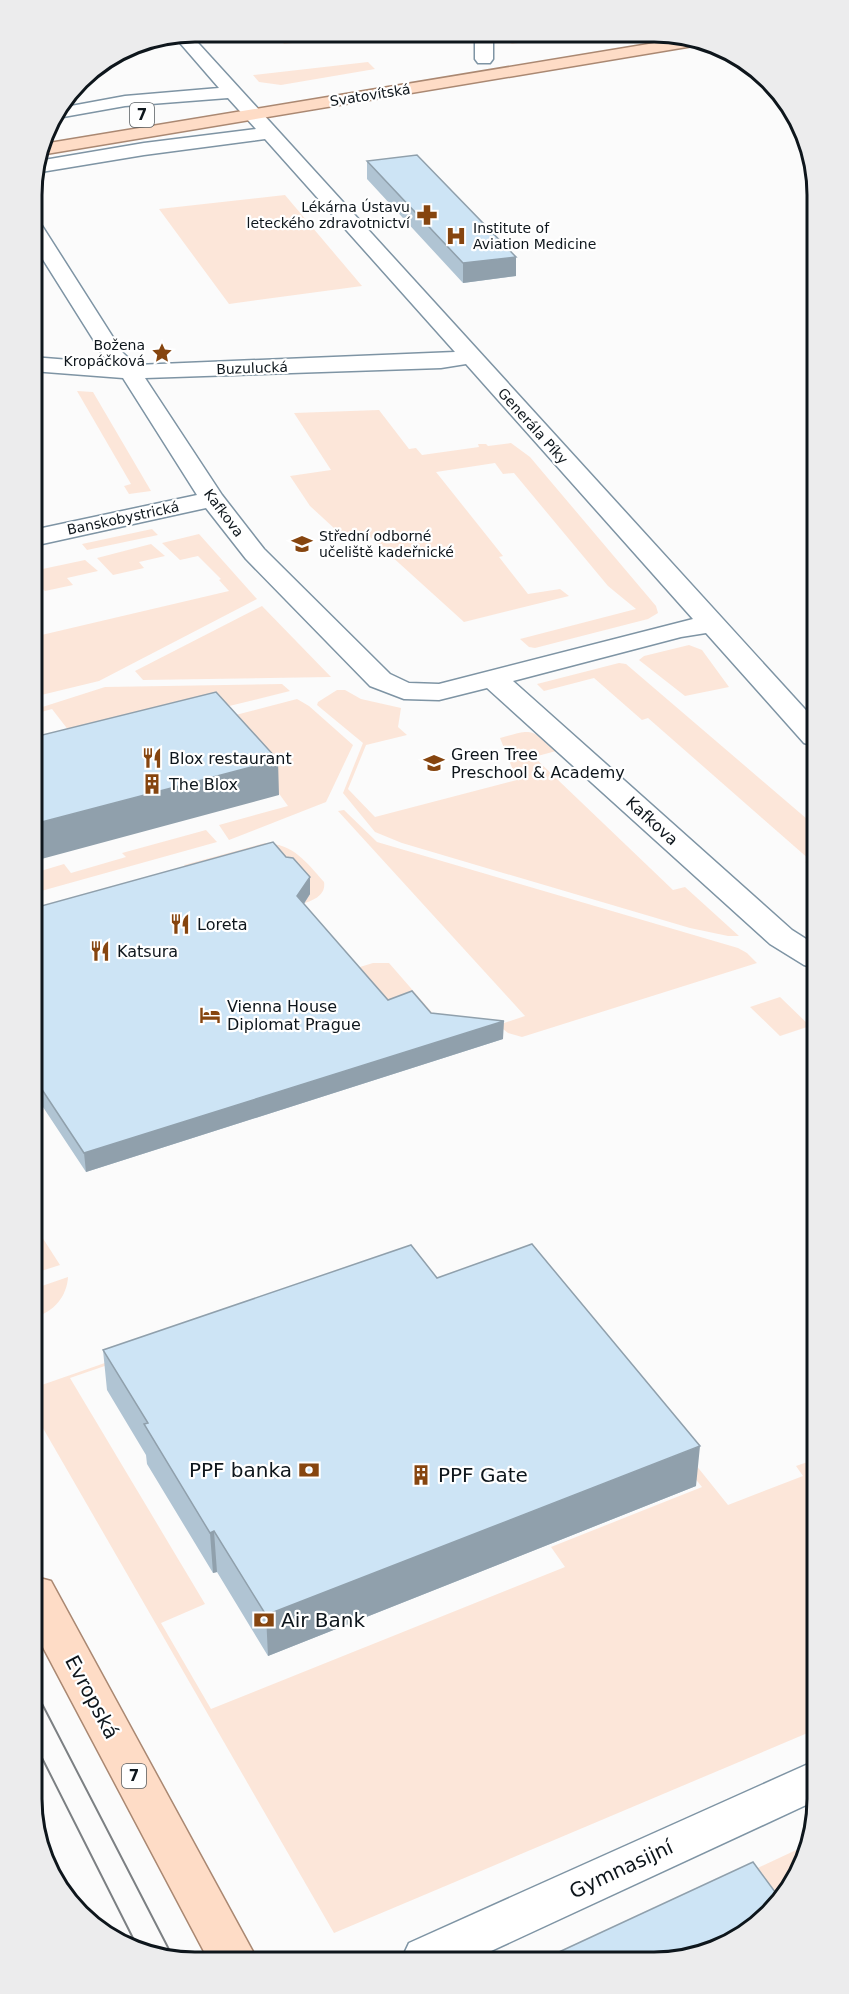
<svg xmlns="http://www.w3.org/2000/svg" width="849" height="1994" font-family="'DejaVu Sans',sans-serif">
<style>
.green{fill:#fce6d9}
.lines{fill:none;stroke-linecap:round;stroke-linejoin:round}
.minor-casing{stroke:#7e94a4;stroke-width:3}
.tertiary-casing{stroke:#7e94a4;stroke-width:3}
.primary-casing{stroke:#aa8872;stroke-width:3}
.minor{fill:#fff;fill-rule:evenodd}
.tertiary{fill:#fff;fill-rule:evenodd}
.primary{fill:#fedcc6;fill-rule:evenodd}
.tram-far1{stroke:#7c8083;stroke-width:1.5}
.tram{stroke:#7c8083;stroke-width:2}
.wall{fill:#b0c4d3}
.shaded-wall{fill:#90a0ac}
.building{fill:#cde4f5;stroke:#90a0ac;stroke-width:1.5}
.labels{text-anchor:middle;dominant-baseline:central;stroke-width:4.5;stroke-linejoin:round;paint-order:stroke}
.far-street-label{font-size:14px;fill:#0e161c;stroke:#fff}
.far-poi-label{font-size:14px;fill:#0e161c;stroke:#fff;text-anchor:end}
.shield{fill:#fff;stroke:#565c60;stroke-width:1.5}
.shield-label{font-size:15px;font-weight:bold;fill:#0e161c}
.poi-label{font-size:16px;fill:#0e161c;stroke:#fff;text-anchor:start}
.street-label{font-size:16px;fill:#0e161c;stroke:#fff}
.near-poi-label{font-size:20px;fill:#0e161c;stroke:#fff;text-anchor:start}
.near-street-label{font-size:20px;fill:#0e161c;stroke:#fff}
.rim{fill:none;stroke:#0e161c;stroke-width:3}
</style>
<rect width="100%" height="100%" fill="#fbfbfb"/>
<!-- green -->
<path class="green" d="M274,32l96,1 2,1 -88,10z
M505,33l71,1 -64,10 -6,-3z
M368,62l7,7 -94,16 -22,-3 -6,-7z
M285,195l77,91 -133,18 -70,-95z
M77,391l16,1 58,99 -22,3 -5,-8 7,-2z
M379,410l30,39 7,-1 6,7 57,-8 -1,-3h8l2,2 23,-3 19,14 126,149 2,7 -10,6 -113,29 -6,-1 -9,-8 116,-30 -28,-23 -94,-113 -11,1 -8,-11 -59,9 67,84 -4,1 29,37 32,-5 9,7 -105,26 -96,-87 -21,5 -37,-34 -20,-30 41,-6 -37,-57z
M152,529l6,6 -71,15 -5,-6z
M199,534l58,65 -158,82 -66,16v-60l196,-46 -10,-11 2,-1 -23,-23 -18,4 -18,-17z
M151,544l14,12 -26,6 5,6 -31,7 -16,-17z
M85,560l13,11 -31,7 6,7 -28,6 -12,-12v-8z
M262,606l69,71 -188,3 -8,-9z
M689,645l13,5 27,37 -44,9 -46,-36 5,-4z
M619,663l7,1 188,161v45l-9,-8 5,-2 -162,-142 -6,2 -48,-42 -50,13 -7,-7z
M282,684l8,7 -73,18 -141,31 -24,-31 -18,5 -1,-4 72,-23z
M337,690h8l16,9 40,9 -3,19 9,8 -41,10 -18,44 27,28 142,-37 -17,-42c33,-9 30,-10 56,13l-22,6 139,133 12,-3 54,49h-11l-38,-8 -288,-85 -27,-11 -32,-39 20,-50 -46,-38 1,-3z
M297,699l12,7 44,39 -27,57 -97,38 -10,-15 69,-19 -64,-88z
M344,810l33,32 361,106 9,5 10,10 -235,74 -14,-4 -10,-8 27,-9 -187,-205z
M206,830l11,12 -183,51v-20l30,-9 7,9 55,-16 -4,-4z
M265,843c29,1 41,19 59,39 3,17 -20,21 -32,25l-103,-35 -5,-7z
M373,963h16l61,70 -62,-15 -41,-47z
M780,997l30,29 -30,10 -30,-29z
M35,1226l25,39 -25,8z
M409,1257l-6,6 -333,115 135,226 -44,19 50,86 354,-142 -14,-20 151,-60 -178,-218 5,-12 199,248 75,-29 -7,-10 20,-7 1,270 -483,204 -298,-517v-29z
M68,1277c-1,19 -14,35 -33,40v-16l7,-9 -3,-5z
M809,1844l-4,17 -16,26 -1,-2 -155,72 -67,1z"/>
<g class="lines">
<!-- minor casing -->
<g class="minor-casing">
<path id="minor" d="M189,33l625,686v27l-10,-3 -98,-110 -25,4 -168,44 279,249 22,14 1,24 -11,-3 -34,-21 -283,-256 -48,12 -35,-1 -34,-13 -124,-127 -40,-51 -173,38v-16l164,-35 -74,-117 -91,-7v-14l76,6 -76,-121v-23l7,2 84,132 13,12 319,-13 -190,-213 -121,16 -109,18 3,-12 106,-18 112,-14 -28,-31 -103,8 -73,13 8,-11 65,-12 94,-8 -45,-52zM466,364l227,255 -254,65 -30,-1 -19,-9 -126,-125 -42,-54 -77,-117 296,-10z
M475,33h18v26l-3,4h-12l-3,-4z"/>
</g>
<!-- tertiary casing -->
<g class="tertiary-casing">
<path id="tertiary" d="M817,1760v40l-341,158h-74l7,-15z"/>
</g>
<!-- primary casing -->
<g class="primary-casing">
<path id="primary" d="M691,37l14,7 -665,111 3,-11z
M36,1577l15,4 206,378h-49l-172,-325z"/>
</g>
<!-- minor -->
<use href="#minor" class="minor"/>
<!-- tertiary -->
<use href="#tertiary" class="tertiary"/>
<!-- primary -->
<use href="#primary" class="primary"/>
<!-- tram-far1 -->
<path class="tram-far1" d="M647,42l40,-7"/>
<!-- tram -->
<path class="tram" d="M37,1694l137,265
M37,1748l100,198"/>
</g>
<!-- wall -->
<path class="wall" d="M367,161l149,115 -53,7 -96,-104z
M286,857l24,20v17l-6,10 84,96 43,13 72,26 -417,133 -51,-77 -1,-187z
M437,1278l259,208 -428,170 -51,-84 -4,1 -66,-109 -1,-9 -39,-65 -4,-40z"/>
<!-- shaded-wall -->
<path class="shaded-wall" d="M516,257v19l-53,7v-20z
M278,760l1,35 -245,66v-37z
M310,877v17l-13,20v-18z
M504,1021l-1,18 -417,133 -2,-19z
M700,1446l-4,40 -428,170 -2,-41z
M214,1531l3,41 -4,1 -3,-40z"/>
<!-- building -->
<path class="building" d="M417,155l99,102 -53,6 -96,-102z
M216,692l62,68 -244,64v-87z
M273,842l13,15 7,1 17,19 -13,19 91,104 24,-9 19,22 73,8 -420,132 -49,-74 -1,-171z
M532,1244l168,202 -434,169 -52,-84 -4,2 -66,-109 4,-1 -45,-73 308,-105 26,33z
M753,1862l28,38 -4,7 -81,50 -150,1z"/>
<!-- icons -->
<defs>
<g id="pharmacy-bare" transform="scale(1.62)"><path d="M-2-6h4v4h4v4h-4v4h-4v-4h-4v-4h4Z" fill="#86450f" stroke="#fff" stroke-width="2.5" paint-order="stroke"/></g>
<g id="hospital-bare" transform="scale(1.62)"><path d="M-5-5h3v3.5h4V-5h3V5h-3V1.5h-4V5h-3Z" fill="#86450f" stroke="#fff" stroke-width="2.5" paint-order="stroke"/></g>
<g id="sight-bare" transform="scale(1.62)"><path d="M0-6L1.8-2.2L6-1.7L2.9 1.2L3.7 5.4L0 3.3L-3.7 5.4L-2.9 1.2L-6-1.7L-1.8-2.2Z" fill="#86450f" stroke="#fff" stroke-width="2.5" paint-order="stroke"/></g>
<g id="university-bare" transform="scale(1.62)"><path d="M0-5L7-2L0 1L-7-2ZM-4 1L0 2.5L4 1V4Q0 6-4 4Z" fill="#86450f" stroke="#fff" stroke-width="2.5" paint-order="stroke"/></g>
<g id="restaurant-bare" transform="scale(1.62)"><path d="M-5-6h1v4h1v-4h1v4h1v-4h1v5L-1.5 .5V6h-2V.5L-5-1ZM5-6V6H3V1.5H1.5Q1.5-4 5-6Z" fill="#86450f" stroke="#fff" stroke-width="2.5" paint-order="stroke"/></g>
<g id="school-bare" transform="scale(1.62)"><path d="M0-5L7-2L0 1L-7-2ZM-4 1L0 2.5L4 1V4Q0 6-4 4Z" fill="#86450f" stroke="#fff" stroke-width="2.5" paint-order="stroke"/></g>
<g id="building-bare" transform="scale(1.62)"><path d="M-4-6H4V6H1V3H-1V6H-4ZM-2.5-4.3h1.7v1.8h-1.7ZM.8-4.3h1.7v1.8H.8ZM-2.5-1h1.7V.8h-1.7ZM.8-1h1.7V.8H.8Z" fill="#86450f" stroke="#fff" stroke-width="2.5" paint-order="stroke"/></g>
<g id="hotel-bare" transform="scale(1.62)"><path d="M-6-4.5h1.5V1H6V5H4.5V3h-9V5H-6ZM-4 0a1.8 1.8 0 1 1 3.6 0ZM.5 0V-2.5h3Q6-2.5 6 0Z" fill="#86450f" stroke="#fff" stroke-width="2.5" paint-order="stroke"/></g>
<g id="bank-bare" transform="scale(1.62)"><path d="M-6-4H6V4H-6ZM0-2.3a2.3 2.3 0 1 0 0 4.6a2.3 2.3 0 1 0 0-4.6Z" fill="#86450f" stroke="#fff" stroke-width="2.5" paint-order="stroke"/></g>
</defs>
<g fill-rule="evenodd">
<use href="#pharmacy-bare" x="427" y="215"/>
<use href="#hospital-bare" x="456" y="236"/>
<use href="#sight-bare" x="162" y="353"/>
<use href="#university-bare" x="302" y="544"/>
<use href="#restaurant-bare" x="152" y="758"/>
<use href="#school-bare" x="434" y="763"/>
<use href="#building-bare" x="152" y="784"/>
<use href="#restaurant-bare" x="180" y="924"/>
<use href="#restaurant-bare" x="100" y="951"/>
<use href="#hotel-bare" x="210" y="1015"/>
<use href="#bank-bare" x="309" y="1470"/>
<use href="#building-bare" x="421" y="1475"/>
<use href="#bank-bare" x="264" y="1620"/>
</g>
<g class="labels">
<!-- far-street labels -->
<g class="far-street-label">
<text transform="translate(370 95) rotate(-9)">Svatovítská</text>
<text transform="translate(252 368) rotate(-2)">Buzulucká</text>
<text transform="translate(533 426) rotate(48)">Generála Píky</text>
<text transform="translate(224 513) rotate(53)">Kafkova</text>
<text transform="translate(123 518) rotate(-12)">Banskobystrická</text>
</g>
<!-- far-poi labels -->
<g class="far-poi-label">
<text x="410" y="207">Lékárna Ústavu<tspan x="410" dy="16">leteckého zdravotnictví</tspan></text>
<text x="473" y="228" text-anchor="start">Institute of<tspan x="473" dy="16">Aviation Medicine</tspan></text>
<text x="145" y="345">Božena<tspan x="145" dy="16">Kropáčková</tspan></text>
<text x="319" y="536" text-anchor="start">Střední odborné<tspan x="319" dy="16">učeliště kadeřnické</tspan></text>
</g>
<!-- shield labels -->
<g class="shield">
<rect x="130" y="103" width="24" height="24" rx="4.5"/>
<rect x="122" y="1764" width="24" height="24" rx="4.5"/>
</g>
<g class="shield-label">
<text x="142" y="115">7</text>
<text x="134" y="1776">7</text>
</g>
<!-- poi labels -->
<g class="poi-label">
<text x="451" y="754">Green Tree<tspan x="451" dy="18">Preschool &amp; Academy</tspan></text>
<text x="169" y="758">Blox restaurant</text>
<text x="169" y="784">The Blox</text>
<text x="197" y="924">Loreta</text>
<text x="117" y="951">Katsura</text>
<text x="227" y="1006">Vienna House<tspan x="227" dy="18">Diplomat Prague</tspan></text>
</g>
<!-- street labels -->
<g class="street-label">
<text transform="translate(652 821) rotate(42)">Kafkova</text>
</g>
<!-- near-poi labels -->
<g class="near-poi-label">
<text x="292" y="1470" text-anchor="end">PPF banka</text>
<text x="438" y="1475">PPF Gate</text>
<text x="281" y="1620">Air Bank</text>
</g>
<!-- near-street labels -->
<g class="near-street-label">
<text transform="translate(92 1697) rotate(62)">Evropská</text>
<text transform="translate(621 1869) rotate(-25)">Gymnasijní</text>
</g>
</g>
<!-- crop -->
<path d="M0 0H849V1994H0ZM195 42H654A153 153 0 0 1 807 195V1799A153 153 0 0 1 654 1952H195A153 153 0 0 1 42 1799V195A153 153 0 0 1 195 42Z" fill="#ececed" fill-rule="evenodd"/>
<path class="rim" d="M195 42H654A153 153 0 0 1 807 195V1799A153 153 0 0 1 654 1952H195A153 153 0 0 1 42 1799V195A153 153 0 0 1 195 42Z"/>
</svg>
